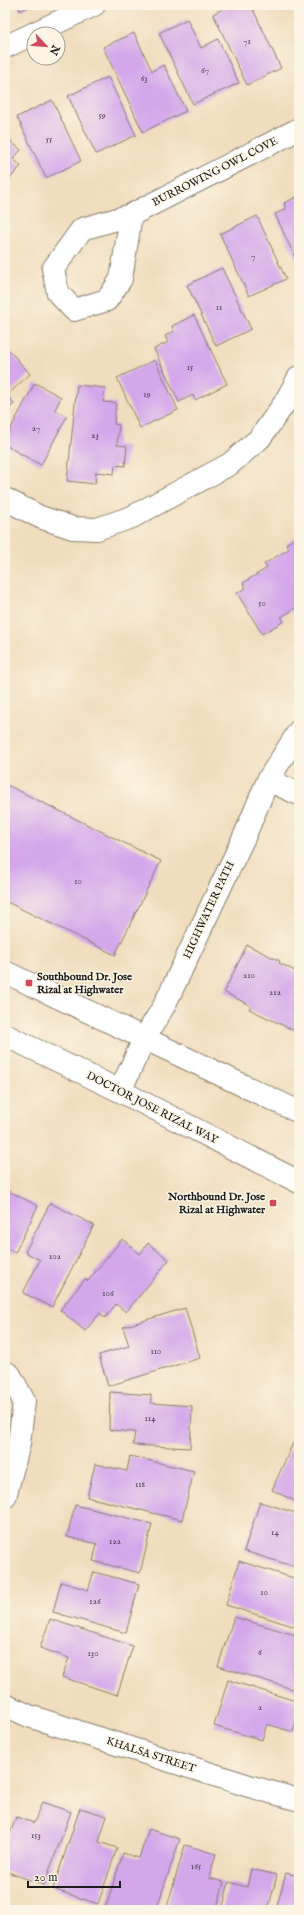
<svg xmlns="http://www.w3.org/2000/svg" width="304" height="1915" font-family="'IM FELL English',serif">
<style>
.building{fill:#d4a7eb}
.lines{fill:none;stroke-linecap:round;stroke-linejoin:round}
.minor-casing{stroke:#867c6c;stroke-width:24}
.minor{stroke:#fff;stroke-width:22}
.poi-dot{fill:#d1495b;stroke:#fcf5e5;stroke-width:1.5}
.labels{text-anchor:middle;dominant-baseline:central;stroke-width:3;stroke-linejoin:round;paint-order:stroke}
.number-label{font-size:9px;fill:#4a3f50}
.street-label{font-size:11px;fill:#1c1c1c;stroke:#fcf5e5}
.poi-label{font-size:11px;font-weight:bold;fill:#1c1c1c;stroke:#fcf5e5;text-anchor:start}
</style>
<rect width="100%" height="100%" fill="#fcf5e5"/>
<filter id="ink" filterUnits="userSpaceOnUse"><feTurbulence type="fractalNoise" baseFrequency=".025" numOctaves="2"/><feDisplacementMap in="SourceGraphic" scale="8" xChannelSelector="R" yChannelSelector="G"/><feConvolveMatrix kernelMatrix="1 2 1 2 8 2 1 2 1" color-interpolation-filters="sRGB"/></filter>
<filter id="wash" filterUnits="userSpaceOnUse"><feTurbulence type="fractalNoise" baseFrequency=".012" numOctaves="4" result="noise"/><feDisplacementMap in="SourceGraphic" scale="16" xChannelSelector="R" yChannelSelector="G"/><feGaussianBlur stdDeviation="0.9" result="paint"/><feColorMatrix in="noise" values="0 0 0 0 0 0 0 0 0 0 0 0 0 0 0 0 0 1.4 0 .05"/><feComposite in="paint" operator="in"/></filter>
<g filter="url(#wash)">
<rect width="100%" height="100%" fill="#f0ddbd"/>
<g id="blocks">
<!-- building -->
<path class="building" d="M18,5h14l-12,6z
M231,5h20l30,63 -34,17 -34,-71z
M5,6l4,7 -4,2z
M187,19l14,29 17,-9 21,44 -46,21 -34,-71z
M134,33l18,38 12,-6 22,46 -43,21 -40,-85z
M108,77l28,58 -40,19 -28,-58z
M52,100l29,61 -35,17 -29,-61z
M5,136l16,14 -8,9 8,7 -16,18z
M299,196v70l-24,-52 11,-5 -2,-6z
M257,216l29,63 -37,17 -29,-62z
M222,268l29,61 -35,17 -29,-61z
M194,315l33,69 -32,16 -2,-5 -14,7 -25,-53 14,-7 -3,-6 9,-5 -2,-5z
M8,349l22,25 -23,21 7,9 -9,8v-60z
M155,360l23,50 -38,18 -23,-50z
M35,383l26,14 -6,13 12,6 -26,49 -36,-20v-6z
M77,385l28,3 -2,14 13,1 -2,21 5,1 -2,20 10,1 -2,20 -10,-1 -1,9 -18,-2 -1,12 -28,-3z
M299,536v70l-18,11 3,4 -22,13 -25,-41 9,-5 -3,-5 24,-15 -3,-4 25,-15 -3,-5z
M5,784l156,77 -46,94 -110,-54z
M247,945l33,16 -1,2 20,10v60l-50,-24 2,-3 -27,-14z
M5,1189l33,17 -23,47 -10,-6z
M50,1203l44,22 -42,82 -29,-14 17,-33 -15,-8z
M122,1239l18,15 8,-11 21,17 -43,52 -10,-8 -11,14 -5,-5 -15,18 -25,-21 25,-31 3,2z
M185,1308l15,50 -92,28 -9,-31 30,-9 -6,-19z
M110,1392l41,3v8l41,3 -2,42 -57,-3 2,-13 -26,-2z
M293,1443l6,2v58l-27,-13z
M130,1456l64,15 -12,49 -95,-23 8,-33 32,7z
M260,1502l39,12v54l-55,-17z
M75,1505l77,19 -12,49 -47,-12 4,-17 -30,-7z
M239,1561l58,18 2,-6v55l-73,-23z
M94,1572l45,12 -13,49 -73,-21 8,-30 27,8z
M234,1617l65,19v11l-3,10 3,1v33l-81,-25z
M50,1619l83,27 -16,49 -55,-18 7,-19 -29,-10z
M228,1680l71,22v10l-6,20 -26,-8 -5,16 -48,-14z
M42,1802l29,10 -27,73 -39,-14v-24l11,-30 18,6z
M80,1808l27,8 -8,26 18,6 -19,56 -45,-15z
M149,1829l31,10 -24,71 -51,-1 18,-56 16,5z
M185,1845l31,9 -7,24 15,4 -8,28h-50z
M251,1869l26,6 -9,35h-46l7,-28 18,5z
M286,1873l13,3v34h-23z"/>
</g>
</g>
<g filter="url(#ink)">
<use href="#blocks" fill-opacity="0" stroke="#867c6c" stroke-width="1"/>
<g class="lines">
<!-- minor casing -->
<g class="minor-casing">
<path id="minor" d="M5,47l89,-42
M131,215l-10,64 -14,21 -33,10 -16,-17 -5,-24 29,-40 49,-14 168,-86
M5,499l35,18 33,11 24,1 35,-12 98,-53 30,-26 24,-34 15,-27
M268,780l31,14
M5,972l294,140
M5,1035l115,56 179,91
M120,1091l25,-54 19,-31 81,-171 23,-55 31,-49
M5,1372l5,3 14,26 -5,43 -14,53
M5,1705l24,11 220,70 50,14"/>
</g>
<!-- minor -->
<use href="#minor" class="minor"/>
</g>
</g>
<!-- markers -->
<g class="poi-dot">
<rect x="25" y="979" width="8" height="8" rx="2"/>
<rect x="269" y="1199" width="8" height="8" rx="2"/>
</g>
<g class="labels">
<!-- number labels -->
<g class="number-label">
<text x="247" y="41">71</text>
<text x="205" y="70">67</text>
<text x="144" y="78">63</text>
<text x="102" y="115">59</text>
<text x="49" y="139">55</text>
<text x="253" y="256">7</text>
<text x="219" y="307">11</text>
<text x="190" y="367">15</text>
<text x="147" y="394">19</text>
<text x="36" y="428">27</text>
<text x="95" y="435">23</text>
<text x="262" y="603">50</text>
<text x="78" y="881">10</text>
<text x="249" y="975">210</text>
<text x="275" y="992">212</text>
<text x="55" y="1256">102</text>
<text x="108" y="1293">106</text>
<text x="156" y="1351">110</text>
<text x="150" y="1418">114</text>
<text x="140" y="1484">118</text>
<text x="275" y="1532">14</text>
<text x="115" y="1541">122</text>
<text x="264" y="1592">10</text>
<text x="95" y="1601">126</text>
<text x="260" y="1652">6</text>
<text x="93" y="1653">130</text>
<text x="260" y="1707">2</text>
<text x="36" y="1835">153</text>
<text x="196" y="1866">165</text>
</g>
<!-- street labels -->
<g class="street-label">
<text transform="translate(215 172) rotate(-27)">BURROWING OWL COVE</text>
<text transform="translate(209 910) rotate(-65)">HIGHWATER PATH</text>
<text transform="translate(152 1108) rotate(27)">DOCTOR JOSE RIZAL WAY</text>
<text transform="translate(151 1755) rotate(18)">KHALSA STREET</text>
</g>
<!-- poi labels -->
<g class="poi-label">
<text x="37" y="977">Southbound Dr. Jose<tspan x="37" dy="13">Rizal at Highwater</tspan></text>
<text x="265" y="1197" text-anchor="end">Northbound Dr. Jose<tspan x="265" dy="13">Rizal at Highwater</tspan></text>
</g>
</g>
<!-- margin -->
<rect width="304" height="1915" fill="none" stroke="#fcf5e5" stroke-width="20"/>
<!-- north arrow -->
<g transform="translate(46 46) rotate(116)"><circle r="19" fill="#fcf5e5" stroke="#a29e95"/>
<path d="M0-3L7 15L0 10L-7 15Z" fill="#d1495b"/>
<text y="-6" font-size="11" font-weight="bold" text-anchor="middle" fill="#1c1c1c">N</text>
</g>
<!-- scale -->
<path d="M28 1881v6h92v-6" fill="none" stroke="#1c1c1c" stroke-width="2"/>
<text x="34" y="1881" font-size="12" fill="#1c1c1c" stroke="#fcf5e5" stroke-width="3" paint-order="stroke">20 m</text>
</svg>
